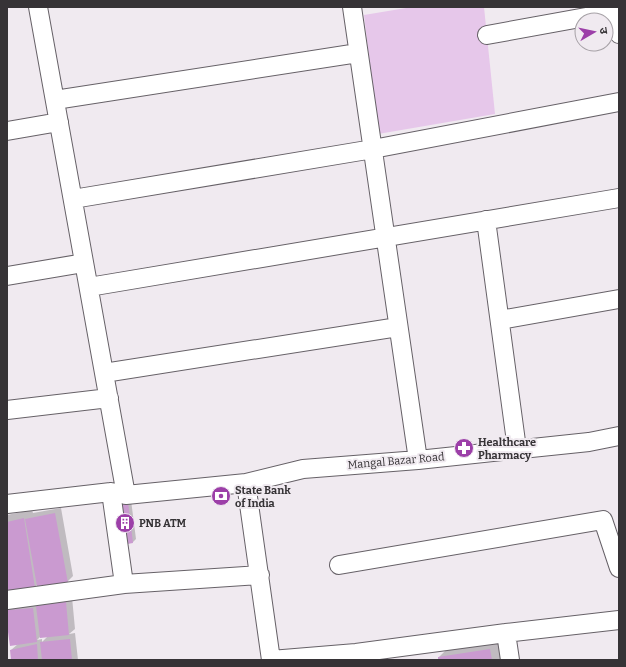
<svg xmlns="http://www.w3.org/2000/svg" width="626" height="667" font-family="Bitter,'Noto Sans Devanagari',serif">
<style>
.green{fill:#e6c7ea}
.shadow{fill:#0003;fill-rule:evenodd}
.building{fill:#ca9ad0}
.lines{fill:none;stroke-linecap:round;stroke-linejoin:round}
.minor-casing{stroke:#666167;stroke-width:20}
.minor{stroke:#fff;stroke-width:18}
.labels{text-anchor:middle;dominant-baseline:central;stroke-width:4;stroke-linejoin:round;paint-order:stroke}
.poi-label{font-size:11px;font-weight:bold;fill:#363336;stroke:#f0eaf0;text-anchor:start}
.street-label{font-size:11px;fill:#363336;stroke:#f0eaf0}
</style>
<rect width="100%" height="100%" fill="#f0eaf0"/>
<!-- green -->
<path class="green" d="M412,7h72l11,107 -117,20 -14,-119z"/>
<!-- shadow -->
<path class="shadow" d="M131,500l5,39 -3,3 -11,2 -4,-40z
M61,508l12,68 -6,6 -30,3 -2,2 -28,3v-75l25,-5 1,3z
M72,597l3,32 -6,5 6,-1 3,27h-66l-1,-10 7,-6 -11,-26v-9l5,-4zM48,636l-6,6v-3l-5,1 3,-3z
M499,641l3,19h-63v-3l9,-9z"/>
<!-- building -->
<path class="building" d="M128,502l5,41 -11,2 -5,-41z
M55,513l13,70 -31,3 -12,-67z
M24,518l11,70 -28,3v-69z
M66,602l3,33 -29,3 -4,-32z
M33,608l4,34 -27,4 -3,-21v-15z
M70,639l2,21h-30l-2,-18z
M37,644l1,16h-27l-1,-10z
M490,649l2,11h-54v-3z"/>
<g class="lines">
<!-- minor casing -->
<g class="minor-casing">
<path id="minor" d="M38,7l88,488
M352,7l66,453
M614,7l5,27
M487,35l132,-24
M55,100l303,-47
M7,131l52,-9
M73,199l300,-50 246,-47
M486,220l31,229
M7,276l77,-13
M89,287l530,-89
M500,320l119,-21
M104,373l294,-46
M7,410l102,-12
M246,483l25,177
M111,492l13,92
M7,504l104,-12 15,3 120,-12 57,-14 115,-9 171,-18 30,-6
M339,565l264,-45 16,48
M7,600l117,-16 136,-9
M506,633l4,27
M271,660l85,-7 150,-20 113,-13"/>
</g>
<!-- minor -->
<use href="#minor" class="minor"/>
</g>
<!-- icons -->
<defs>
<g id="pharmacy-disc" transform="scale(1)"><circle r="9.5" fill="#9c3fa8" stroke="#f0eaf0"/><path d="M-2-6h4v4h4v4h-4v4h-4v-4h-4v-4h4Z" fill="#fff"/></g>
<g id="bank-disc" transform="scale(1)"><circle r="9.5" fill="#9c3fa8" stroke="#f0eaf0"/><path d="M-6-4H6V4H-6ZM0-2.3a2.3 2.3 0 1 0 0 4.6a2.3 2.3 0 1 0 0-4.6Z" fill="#fff"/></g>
<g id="building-disc" transform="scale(1)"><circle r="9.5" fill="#9c3fa8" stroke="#f0eaf0"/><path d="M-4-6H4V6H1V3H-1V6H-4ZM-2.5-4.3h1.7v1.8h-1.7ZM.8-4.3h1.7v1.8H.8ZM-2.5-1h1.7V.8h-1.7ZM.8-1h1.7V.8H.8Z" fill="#fff"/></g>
</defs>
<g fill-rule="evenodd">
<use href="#pharmacy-disc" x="464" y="448"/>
<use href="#bank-disc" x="221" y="496"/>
<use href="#building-disc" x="125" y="523"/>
</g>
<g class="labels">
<!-- poi labels -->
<g class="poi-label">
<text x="478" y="442">Healthcare<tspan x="478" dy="13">Pharmacy</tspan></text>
<text x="235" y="490">State Bank<tspan x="235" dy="13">of India</tspan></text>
<text x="139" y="523">PNB ATM</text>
</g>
<!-- street labels -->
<g class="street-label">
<text transform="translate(396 461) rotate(-5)">Mangal Bazar Road</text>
</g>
</g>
<!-- border -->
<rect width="626" height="667" fill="none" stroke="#363336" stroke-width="16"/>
<!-- north arrow -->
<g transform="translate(594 32) rotate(81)"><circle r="19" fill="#f0eaf0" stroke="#a6a1a6"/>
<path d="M0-3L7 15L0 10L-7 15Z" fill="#9c3fa8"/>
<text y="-6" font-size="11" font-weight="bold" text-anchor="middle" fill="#363336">उ</text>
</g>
</svg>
